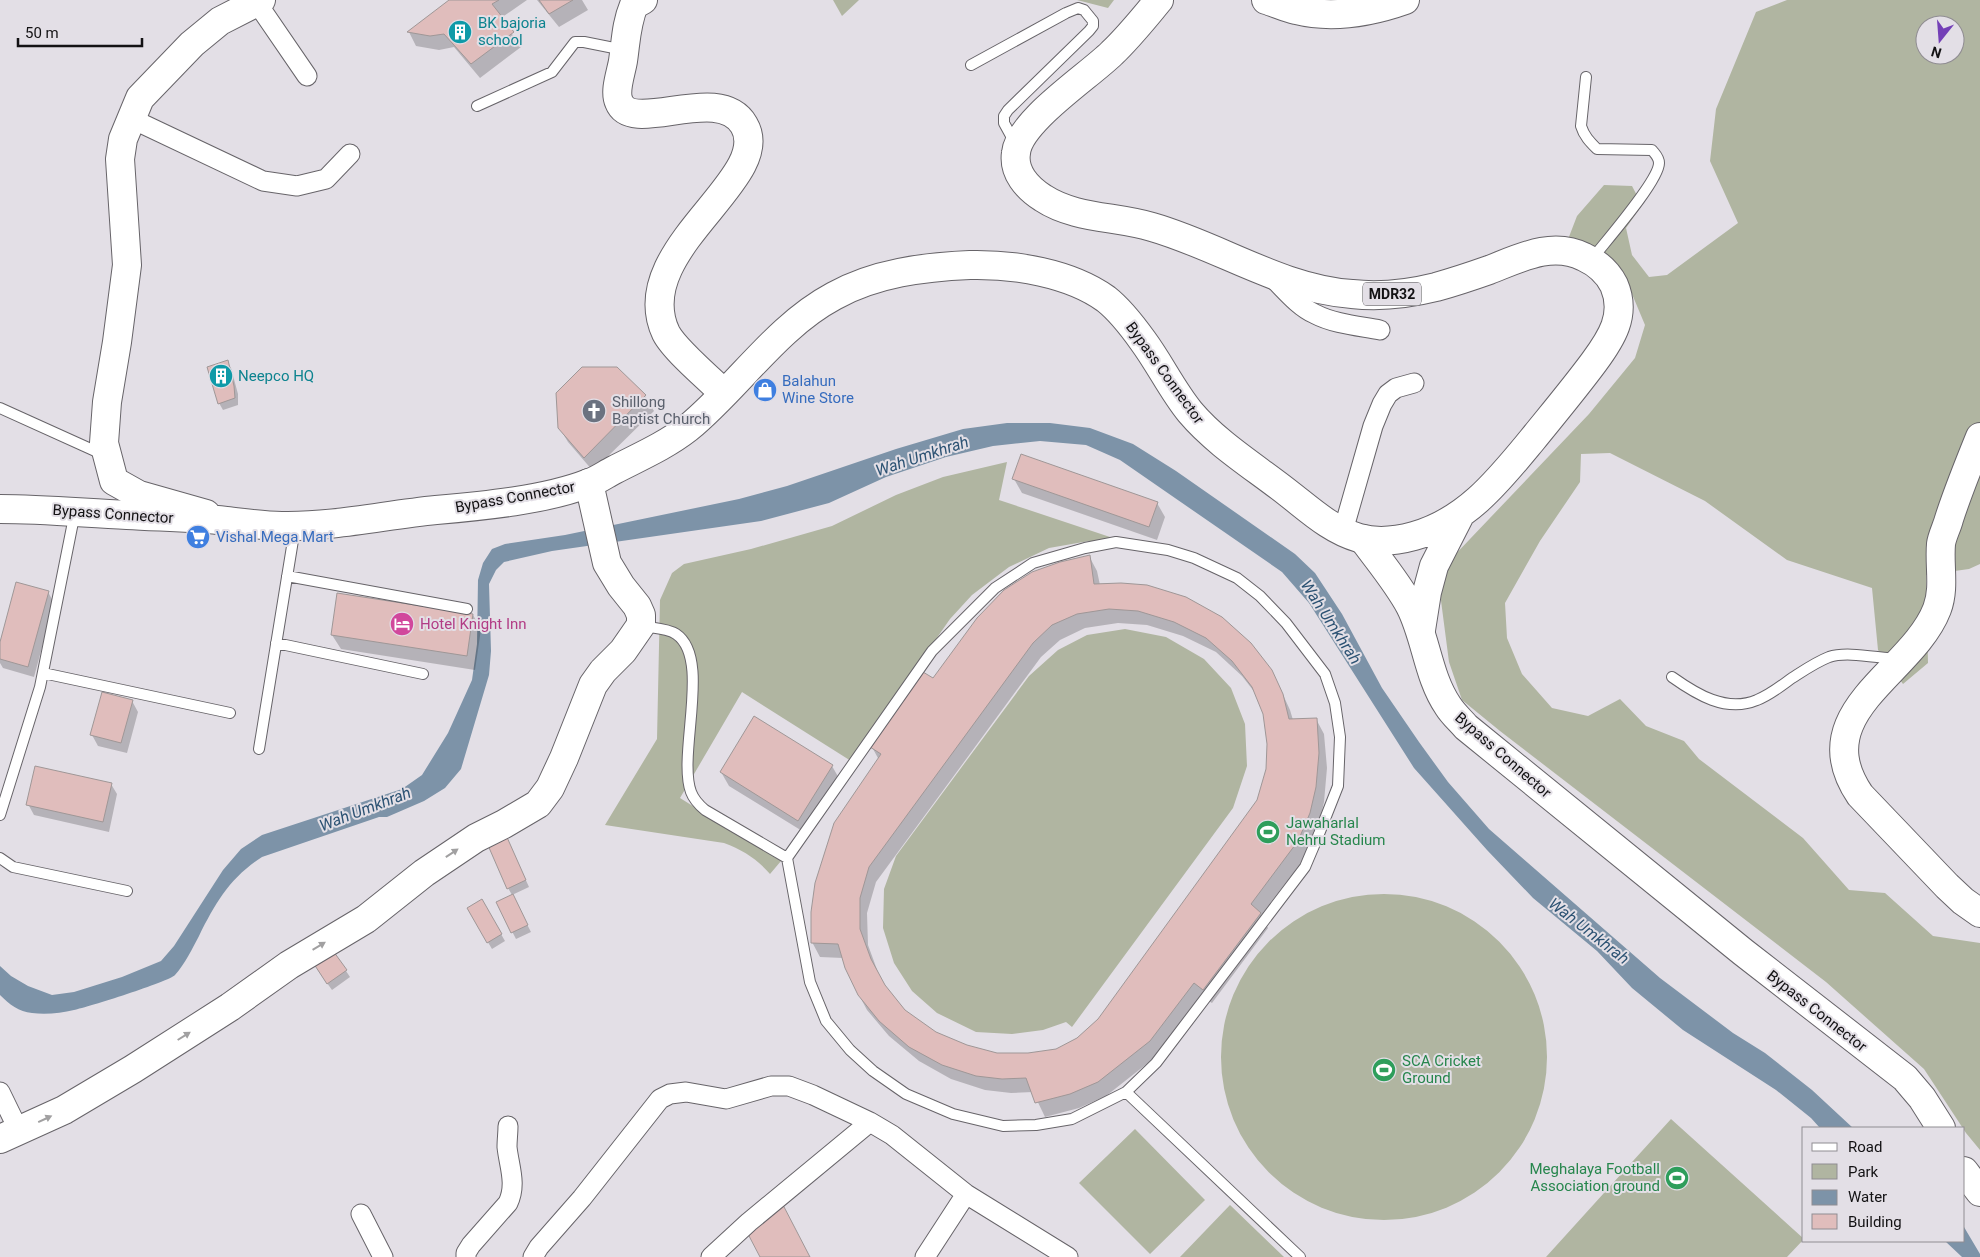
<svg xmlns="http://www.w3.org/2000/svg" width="1980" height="1257" font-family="Roboto,sans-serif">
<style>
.green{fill:#b0b5a1;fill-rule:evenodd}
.water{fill:#7d93a8}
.shadow{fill:#0003;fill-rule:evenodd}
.building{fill:#e0bdbc;stroke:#9f9797;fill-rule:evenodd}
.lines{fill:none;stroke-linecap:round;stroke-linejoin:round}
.lane-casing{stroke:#676469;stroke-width:12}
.street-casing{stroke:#676469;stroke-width:21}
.secondary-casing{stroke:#676469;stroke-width:30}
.primary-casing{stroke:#676469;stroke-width:30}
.lane{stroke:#fff;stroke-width:10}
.street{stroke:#fff;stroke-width:19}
.secondary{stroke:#fff;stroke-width:28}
.primary{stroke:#fff;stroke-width:28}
.oneway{fill:#a1a0a1}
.labels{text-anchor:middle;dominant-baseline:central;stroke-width:4;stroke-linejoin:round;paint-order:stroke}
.shield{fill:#e3dfe6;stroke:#515053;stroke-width:1}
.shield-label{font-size:14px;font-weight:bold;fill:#131214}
.culture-label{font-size:15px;fill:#0d838f;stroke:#e3dfe6;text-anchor:start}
.street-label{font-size:15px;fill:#131214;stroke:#e3dfe6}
.shop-label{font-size:15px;fill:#366cbe;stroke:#e3dfe6;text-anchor:start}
.worship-label{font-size:15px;fill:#5b616d;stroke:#e3dfe6;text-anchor:start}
.hotel-label{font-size:15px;fill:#b23c85;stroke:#e3dfe6;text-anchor:start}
.leisure-label{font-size:15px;fill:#27864d;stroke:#e3dfe6;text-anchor:start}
.water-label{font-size:16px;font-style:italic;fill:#2c5273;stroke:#e3dfe6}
</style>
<rect width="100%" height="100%" fill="#e3dfe6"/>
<!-- green -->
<path class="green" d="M833,0h26l-17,16z
M1077,0h37l-6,8z
M1787,0h193v564l-11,5 -43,6 2,88 -25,21 -25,-34 -6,-62 -85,-28 -82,-59 -95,-48 -29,1 -1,28 -40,59 -35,62 2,35 15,36 30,34 36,8 32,-17 26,27 38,15 15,18 104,79 46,52 36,3 48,43 47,7v207l-14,-17 -42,-64 -98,-87 -326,-251 -38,-31 -13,-38 -9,-69 10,-33 139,-146 46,-56 10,-33 -13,-31 -19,-26 -46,-26 10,-26 27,-31 28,1 10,19 -16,23 6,27 17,22 18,-2 71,-52 -28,-62 6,-52 40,-97zM1925,25h30v30h-30z
M1007,462l-8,38 132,44 -42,-3 -40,7 -40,19 -37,28 -22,24 -99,142 -109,-69 -62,106 101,63 -11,13c-13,-15 -27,-24 -46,-31l-119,-18 52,-86 3,-139 12,-27 12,-9 67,-15 81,-23 64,-31 47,-18z
M1125,629l41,8 38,22 27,29 14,36 2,42 -14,42 -161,219 -6,-5 -23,8 -31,4 -36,-2 -39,-19 -25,-22 -18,-28 -11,-35 1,-39 12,-33 133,-180 29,-26 29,-15z
M1221 1057a163 163 0 1 1 326 0a163 163 0 1 1-326 0Z
M1671,1119l133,120 -17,18h-241z
M1135,1129l70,71 -55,54 -71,-71z
M1230,1205l54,52h-104z"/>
<!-- water -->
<path class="water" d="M1007,423h43l40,5 43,16 43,27 119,83 20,19 27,41 40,74 37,54 29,40 41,47 171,149 73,55 32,20 47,37 41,38h-33l-9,-10 -35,-28 -93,-60 -51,-42 -35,-37 -64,-53 -46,-48 -73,-82 -105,-165 -27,-31 -162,-112 -34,-15 -46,-4 -47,5 -47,11 -60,20 -57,26 -68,18 -209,30 -48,11 -8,8 -7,14 2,67 -2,24 -28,94 -16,19 -21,13 -37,16h-8l-117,40c-32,21 -46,45 -63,79 -7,13 -14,28 -24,39 -7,7 -87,32 -101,35 -13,3 -28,5 -42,3 -13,-1 -23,-9 -32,-18v-29l11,10 17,10 24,9 22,-3 48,-15 39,-16 13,-15 49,-76 18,-21 21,-14 140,-46 20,-14 26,-42 24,-53 5,-36 1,-64 5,-17 9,-14 13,-5 60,-9 174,-36 48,-13 109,-37 67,-20z
M1964,1227l16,27v3h-18l-17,-16h19z"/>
<!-- shadow -->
<path class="shadow" d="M451,0h76l-26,18 20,29 -41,31 -26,-31 -15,3 -23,-4 -7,-14z
M537,0h45l6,10 -29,17z
M227,361l4,7 7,26v11l-15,5 -4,-7z
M617,368l28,28 9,15 -61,60 -25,-29 -9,-15z
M1014,479l143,24 8,14 -8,23 -135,-47z
M1089,556l8,15 3,14 47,2 132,99 11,24 3,10 23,-1 8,15 3,34 -3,34 -6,26 -12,28 -45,59 7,13 -56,75 -10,-6 -44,58 -52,41 -27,12 -34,9 -12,-25 -22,1 -26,-3 -34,-11 -32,-18 -30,-25 -22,-26 -8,-15 -16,-37 -23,-1 -8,-15 67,-182 -7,-13 61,-68zM1118,623l29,2 36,11 33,16 26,24 14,18 8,20 4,30 -1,25 -9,31 -159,220 -21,19 -22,11 -28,4h-31l-31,-8 -31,-13 -31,-22 -18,-22 -7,-14 -11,-30 -1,-32 9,-31 165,-225 19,-17 25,-12z
M48,592l6,11 -20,74 -31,-9 -3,-5v-16z
M473,615l8,14 -6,41 -134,-21 -9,-14z
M132,701l6,11 -11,41 -29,-7 -6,-11z
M832,766l8,14 -33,54 -78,-48 -8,-14z
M111,784l6,10 -8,38 -75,-17 -6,-11z
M509,843l20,44 -17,8 19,37 -15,7 -19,-37 15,-7 -4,-7z
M482,901l23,40 -13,8 -24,-40z
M317,969l29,2 4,6 -18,13z"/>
<!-- building -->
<path class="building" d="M449,0h50l-7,4 22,28 -43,32 -27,-30 -14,2 -23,-4z
M539,0h34l-24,14z
M228,360l6,26 1,12 -17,6 -11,-37z
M582,367h35l29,28 -62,63 -26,-30 -2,-35z
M1021,454l137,48 -9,25 -137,-48z
M1090,555l4,29 27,-1 26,2 39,12 36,20 29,26 21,27 11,24 6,25 28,-1 2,35 -3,34 -6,26 -12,28 -47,63 10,9 -58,77 -9,-7 -44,58 -52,41 -28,12 -35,9 -9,-25 -24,1 -26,-3 -34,-11 -33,-18 -30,-26 -21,-26 -13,-27 -7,-24 -27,-1v-31l4,-29 19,-60 47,-69 -11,-7 53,-75 10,6 44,-60 27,-28 28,-18 28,-10zM1109,609l29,2 36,11 32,16 26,23 20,26 11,27 4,30 -1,25 -9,31 -159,219 -21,19 -21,11 -28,4h-31l-30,-8 -31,-13 -31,-22 -20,-25 -14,-26 -11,-30v-31l9,-31 164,-224 19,-18 25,-11z
M16,582l33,9 -21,76 -28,-8v-17z
M337,593l136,21 -6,42 -136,-21z
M102,692l31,8 -12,43 -31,-8z
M754,716l79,49 -35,56 -78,-49z
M35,766l77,17 -9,39 -77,-17z
M506,835l20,45 -19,9 -20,-46z
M513,894l15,31 -17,8 -15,-31z
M482,899l20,35 -15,9 -20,-35z
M331,948l16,22 -20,14 -15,-23z
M782,1203l28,54h-50l-12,-23z"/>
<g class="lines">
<!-- lane casing -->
<g class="lane-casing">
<path id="lane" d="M971,65l95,-52 12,-5 6,2 9,11v5l-4,5 -81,79 -4,6v7l11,20
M1586,77l-5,49c3,10 9,16 16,23l55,1c3,4 7,7 7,13 0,18 -54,79 -67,96
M477,106l75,-34 23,-30h9l40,8
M0,408l104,47
M1116,542l52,8 26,8 43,20 23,18 26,27 39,51 10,29 5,34 -2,49 -19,48 -14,33 -149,196 -30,29 -54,27 -36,6 -33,1 -50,-12 -47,-20 -33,-23 -23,-21 -24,-29 -16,-39 -23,-124 145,-207 63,-63 38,-25 52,-15z
M287,576l180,33
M642,626c10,2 25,2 34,8 36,24 1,120 15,158 3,8 8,13 14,18l82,48
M276,643l147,31
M43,673l187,40
M1672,677c24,17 54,36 85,23 13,-5 24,-14 35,-22 11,-7 24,-16 37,-21 18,-6 48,1 68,2
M259,749l36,-221
M0,815l40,-128 35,-175
M0,858l13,9 114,24
M1126,1092l174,165"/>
</g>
<!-- street casing -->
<g class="street-casing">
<path id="street" d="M257,3l50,73
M130,118l133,63 34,5 29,-7 24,-25
M1274,279c12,12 25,28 41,35 19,10 44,12 65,16
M1343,531l30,-105 9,-22 6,-10 8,-6 18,-5
M0,1092l19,39
M361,1214l22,43
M466,1257v-4l5,-8 37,-42c9,-19 1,-37 -1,-56 0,-7 1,-14 1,-21
M533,1257l6,-10 43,-49 78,-99 10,-5 16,-2 40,7 45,-13h18l24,9 57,27 22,13 74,59 102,63
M711,1257l38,-35 121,-100
M925,1257l41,-63"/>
</g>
<!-- secondary casing -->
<g class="secondary-casing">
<path id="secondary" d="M643,0l-9,5c-8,19 -8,36 -11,56 -2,12 -9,30 -4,41 13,34 100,-20 125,23 32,54 -117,125 -78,208 8,16 43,46 58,60
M1980,437c-11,27 -22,54 -31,82 -2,8 -7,17 -8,25 -2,22 4,44 -4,65 -25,65 -133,103 -77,186l87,91 16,15 17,12
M206,514l-67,-19 -25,-14 -10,-38 3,-41 10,-60 10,-77 -7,-106 3,-20 17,-41 52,-54 28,-23 41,-21
M1363,539c16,22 34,43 47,67 16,31 18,71 38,100 5,8 12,14 18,21l277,225 162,126 17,20 19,30
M0,1139l64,-29 69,-41 97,-62 59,-42 77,-46 58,-46 52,-35 28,-14 34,-20 12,-16 14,-30 29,-73 10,-14 20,-20 18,-26v-10l-4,-9 -16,-20 -14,-23 -18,-80
M1964,1171l16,21"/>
</g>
<!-- primary casing -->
<g class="primary-casing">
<path id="primary" d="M1266,0c10,3 20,8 30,10 36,9 75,2 109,-10
M0,509c43,0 84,4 127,6 33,2 66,2 99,6 19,2 37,5 56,5 52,1 103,-11 154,-16 47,-4 110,-10 153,-27 9,-3 17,-9 25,-13 25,-13 51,-24 74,-42 50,-41 88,-101 146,-132 41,-23 90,-29 136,-31 44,-1 100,8 136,34 14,11 27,28 37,42 17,23 29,49 47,71 27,32 65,55 98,81 22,17 43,37 71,45 18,5 37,3 55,-2 53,-15 85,-56 118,-96 21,-26 42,-51 62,-78 17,-23 33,-47 20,-77 -7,-14 -17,-22 -30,-28 -32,-16 -64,1 -95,13 -17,6 -35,12 -53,17 -28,7 -56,10 -84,7 -71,-5 -133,-48 -200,-67 -36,-11 -77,-8 -109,-29 -16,-10 -30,-26 -27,-45 3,-32 73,-77 96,-100 17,-16 32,-35 47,-53
M1421,630l6,-38 7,-26 25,-49"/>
</g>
<!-- lane -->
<use href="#lane" class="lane"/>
<!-- street -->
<use href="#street" class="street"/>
<!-- secondary -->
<use href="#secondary" class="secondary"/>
<!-- primary -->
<use href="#primary" class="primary"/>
</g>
<!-- one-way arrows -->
<defs><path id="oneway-solid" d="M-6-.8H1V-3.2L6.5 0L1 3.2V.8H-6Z" transform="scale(1.25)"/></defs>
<g class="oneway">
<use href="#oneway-solid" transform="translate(452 853) rotate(-34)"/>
<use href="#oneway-solid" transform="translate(319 946) rotate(-31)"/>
<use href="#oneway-solid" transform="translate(184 1036) rotate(-32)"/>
<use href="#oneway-solid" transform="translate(45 1119) rotate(-25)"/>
</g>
<!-- icons -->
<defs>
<g id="building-disc" transform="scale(1.25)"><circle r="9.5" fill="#0f9aa8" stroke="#e3dfe6"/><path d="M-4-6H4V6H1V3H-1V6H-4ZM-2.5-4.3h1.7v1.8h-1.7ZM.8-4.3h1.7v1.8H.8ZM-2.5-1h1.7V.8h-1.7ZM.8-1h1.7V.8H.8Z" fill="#fff"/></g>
<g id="shop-disc" transform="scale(1.25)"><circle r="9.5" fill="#3f7fe0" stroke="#e3dfe6"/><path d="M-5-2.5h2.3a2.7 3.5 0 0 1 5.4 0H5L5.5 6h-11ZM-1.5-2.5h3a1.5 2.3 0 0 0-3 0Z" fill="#fff"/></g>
<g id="church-disc" transform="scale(1.25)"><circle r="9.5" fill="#6b7280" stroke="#e3dfe6"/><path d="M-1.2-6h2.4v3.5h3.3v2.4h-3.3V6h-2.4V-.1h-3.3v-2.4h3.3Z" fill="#fff"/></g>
<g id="supermarket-disc" transform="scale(1.25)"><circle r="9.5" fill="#3f7fe0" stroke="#e3dfe6"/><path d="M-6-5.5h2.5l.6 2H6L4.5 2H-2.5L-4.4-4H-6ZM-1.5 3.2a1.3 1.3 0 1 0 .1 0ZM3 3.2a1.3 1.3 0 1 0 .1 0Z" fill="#fff"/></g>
<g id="hotel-disc" transform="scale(1.25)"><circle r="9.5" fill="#d1479c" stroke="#e3dfe6"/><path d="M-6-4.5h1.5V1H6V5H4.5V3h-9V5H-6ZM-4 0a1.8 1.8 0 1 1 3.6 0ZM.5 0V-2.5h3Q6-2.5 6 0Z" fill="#fff"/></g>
<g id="stadium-disc" transform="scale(1.25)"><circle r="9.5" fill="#2e9e5b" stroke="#e3dfe6"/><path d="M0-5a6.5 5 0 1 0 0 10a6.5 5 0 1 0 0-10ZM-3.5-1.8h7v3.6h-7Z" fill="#fff"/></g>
</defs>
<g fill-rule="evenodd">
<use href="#building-disc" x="460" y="32"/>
<use href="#building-disc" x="221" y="376"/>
<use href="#shop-disc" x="765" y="390"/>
<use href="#church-disc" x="594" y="411"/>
<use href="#supermarket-disc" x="198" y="537"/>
<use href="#hotel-disc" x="402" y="624"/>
<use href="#stadium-disc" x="1268" y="832"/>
<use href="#stadium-disc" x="1384" y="1070"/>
<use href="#stadium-disc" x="1677" y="1178"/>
</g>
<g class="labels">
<!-- shield labels -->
<rect class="shield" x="1363" y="282.5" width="58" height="23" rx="4"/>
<g class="shield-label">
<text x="1392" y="294">MDR32</text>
</g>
<!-- culture labels -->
<g class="culture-label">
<text x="478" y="23">BK bajoria<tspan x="478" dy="17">school</tspan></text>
<text x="238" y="376">Neepco HQ</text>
</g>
<!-- street labels -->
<g class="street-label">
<text transform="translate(1165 373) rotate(54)">Bypass Connector</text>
<text transform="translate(515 497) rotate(-10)">Bypass Connector</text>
<text transform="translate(113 514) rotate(4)">Bypass Connector</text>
<text transform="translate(1503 755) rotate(41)">Bypass Connector</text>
<text transform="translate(1817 1011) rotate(38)">Bypass Connector</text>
</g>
<!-- shop labels -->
<g class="shop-label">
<text x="782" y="381">Balahun<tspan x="782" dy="17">Wine Store</tspan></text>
<text x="216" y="537">Vishal Mega Mart</text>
</g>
<!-- worship labels -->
<g class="worship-label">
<text x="612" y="402">Shillong<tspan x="612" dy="17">Baptist Church</tspan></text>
</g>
<!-- hotel labels -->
<g class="hotel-label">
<text x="420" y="624">Hotel Knight Inn</text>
</g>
<!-- leisure labels -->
<g class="leisure-label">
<text x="1286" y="823">Jawaharlal<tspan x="1286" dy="17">Nehru Stadium</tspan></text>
<text x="1402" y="1061">SCA Cricket<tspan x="1402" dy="17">Ground</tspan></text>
<text x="1660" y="1169" text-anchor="end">Meghalaya Football<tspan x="1660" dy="17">Association ground</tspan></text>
</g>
<!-- water labels -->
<g class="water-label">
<text transform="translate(922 456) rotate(-18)">Wah Umkhrah</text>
<text transform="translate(1331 622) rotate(57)">Wah Umkhrah</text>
<text transform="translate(365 809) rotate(-21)">Wah Umkhrah</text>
<text transform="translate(1589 931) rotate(38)">Wah Umkhrah</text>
</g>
</g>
<!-- legend -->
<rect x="1802" y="1127" width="162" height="115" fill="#e3dfe6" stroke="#908d92"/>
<rect x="1812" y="1143" width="25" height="8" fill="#ffffff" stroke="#908d92"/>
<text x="1848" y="1152" font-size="15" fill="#131214">Road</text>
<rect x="1812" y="1164" width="25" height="15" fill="#b0b5a1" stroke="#908d92"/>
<text x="1848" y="1177" font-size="15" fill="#131214">Park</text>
<rect x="1812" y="1190" width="25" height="15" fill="#7d93a8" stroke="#908d92"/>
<text x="1848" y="1202" font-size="15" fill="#131214">Water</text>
<rect x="1812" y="1214" width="25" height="15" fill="#e0bdbc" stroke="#908d92"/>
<text x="1848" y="1227" font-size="15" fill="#131214">Building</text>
<!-- north arrow -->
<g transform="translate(1940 40) rotate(197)"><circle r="24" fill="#e3dfe6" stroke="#908d92"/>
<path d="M0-4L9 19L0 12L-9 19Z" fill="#7440b7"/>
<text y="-8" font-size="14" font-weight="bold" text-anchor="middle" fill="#131214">N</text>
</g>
<!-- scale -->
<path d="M18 38v8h124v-8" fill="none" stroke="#131214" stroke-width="2.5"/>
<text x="25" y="38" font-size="15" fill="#131214" stroke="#e3dfe6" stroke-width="4" paint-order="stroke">50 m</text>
</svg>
